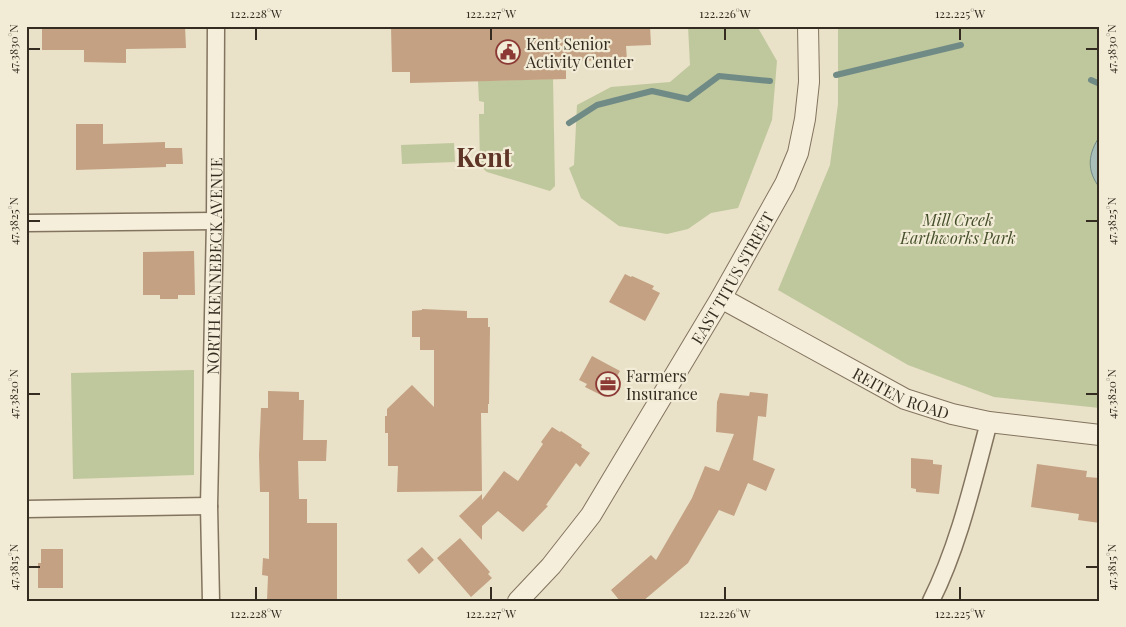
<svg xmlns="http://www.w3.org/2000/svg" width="1126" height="627" font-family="'Playfair Display',serif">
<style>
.green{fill:#bfc79d}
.water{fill:#a8beb9;stroke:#708b86}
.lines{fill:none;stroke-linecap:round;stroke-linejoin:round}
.stream{stroke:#708b86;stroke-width:6}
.building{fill:#c3a182}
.minor-casing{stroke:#83745f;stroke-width:19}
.tertiary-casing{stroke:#83745f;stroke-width:22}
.minor{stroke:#f5eeda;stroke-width:16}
.tertiary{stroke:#f5eeda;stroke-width:20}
.ticks{fill:none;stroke:#352c21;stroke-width:2}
.labels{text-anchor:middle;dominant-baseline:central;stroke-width:4.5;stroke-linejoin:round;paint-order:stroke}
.poi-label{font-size:16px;fill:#352c21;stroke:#f2ebd6;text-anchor:start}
.park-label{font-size:16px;font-style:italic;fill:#444f2a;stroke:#f2ebd6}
.street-label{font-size:16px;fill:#352c21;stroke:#f2ebd6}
.town-label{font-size:26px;font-weight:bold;fill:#5d3425;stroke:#f2ebd6}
.neatline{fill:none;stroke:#352c21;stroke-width:2}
.ticks-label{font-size:12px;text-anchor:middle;fill:#352c21}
</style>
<rect width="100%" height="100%" fill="#e9e1c8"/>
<!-- green -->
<path class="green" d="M688,26h69l20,35 -5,59 -34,88 -27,5 -23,16 -21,5 -48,-8 -38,-28 -12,-30 5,-3 3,-60 34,-18 59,-5 20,-17z
M838,26h262v382l-106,-11 -86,-32 -130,-75 52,-125 8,-61z
M553,79l2,107 -5,5 -63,-19 -7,-6 -1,-52h5v-12l-5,-1 -1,-20z
M454,143l1,19 -53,2 -1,-19z
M194,370v105l-121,4 -2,-106z"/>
<!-- water -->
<path class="water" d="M1100,136v52c-14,-17 -12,-35 0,-52z"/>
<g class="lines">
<!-- stream -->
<path class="stream" d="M836,75l125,-30
M1091,80l9,4
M569,123l28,-18 55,-14 36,8 31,-23 51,5"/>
</g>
<!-- building -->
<path class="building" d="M42,26h143l1,22 -60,1v14l-42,-1v-12h-42z
M391,26h259l1,19 -25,1 1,14 -61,1v18l-156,4v-11h-18z
M76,124h27v20l62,-2v6h17l1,16h-17v3l-90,3z
M194,251l1,44h-17v4h-18v-4h-17v-43z
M625,274l6,3 1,-1 22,10 -2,3 8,4 -15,28 -36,-19z
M422,309l45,2v7h21v9h2l-1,77h-1v9h-7l1,78 -85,1 1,-26h-10v-33h-3v-17h2v-7l25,-24 22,22v-57h-14v-13h-8v-26l10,-1z
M592,356l28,15 -15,26 -20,-10 2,-3 -8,-4z
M268,391l31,1v8h5l-1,40h24l-1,21h-28l1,38h8v24h30v78h-70l1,-25 -6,-1 1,-17 6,1v-67h-9l-1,-37 2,-47h7z
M750,392l18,2 -2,23 -8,-1 -5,44 22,9 -9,22 -18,-8 -14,33 -15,-6 -31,53 -45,38h-23l-9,-11 40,-35 5,5 36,-62 13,-32 14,5 15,-37 -18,-2 1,-30 3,-9 29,3z
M552,427l8,5 1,-1 21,14 -1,2 9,6 -10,14 -4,-4 -30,42 2,1 -25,26 -25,-21 -16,15v14l-23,-24 23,-22v6l22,-29 14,10 25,-37 -2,-2z
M911,458l22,2v4l9,1 -3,29 -23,-2v-3l-5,-1z
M1037,464l50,7 -1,6 14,1v45l-22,-3 1,-6 -48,-7z
M460,538l30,34 -2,2 4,4 -21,19 -34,-39z
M422,547l12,13 -15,14 -12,-14z
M41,549h22v39h-25v-25h3z"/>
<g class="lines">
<!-- minor casing -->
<g class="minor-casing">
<g id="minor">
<path d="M26,223l189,-2"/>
<path d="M26,509l183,-3"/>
<path id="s1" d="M211,601l-2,-95 6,-285 1,-195"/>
<path d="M931,601c28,-56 42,-119 58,-179"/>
</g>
</g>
<!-- tertiary casing -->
<g class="tertiary-casing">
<g id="tertiary">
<path id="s2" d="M721,298l184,101 47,15 37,8 111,13"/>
<path id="s3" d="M518,601l33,-35 40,-51 130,-217 64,-114 13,-31 7,-34 4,-37 -1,-56"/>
</g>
</g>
<!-- minor -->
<use href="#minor" class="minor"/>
<!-- tertiary -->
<use href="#tertiary" class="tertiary"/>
</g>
<!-- ticks -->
<path class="ticks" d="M256,28v12M491,28v12M725,28v12M960,28v12M28,49h12M1086,49h12M28,221h12M1086,221h12M28,394h12M1086,394h12M28,567h12M1086,567h12M256,587v13M491,587v13M725,587v13M960,587v13"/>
<!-- icons -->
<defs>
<g id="civic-ring" transform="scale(1.25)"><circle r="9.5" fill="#f2ebd6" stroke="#8c3935" stroke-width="1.5"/><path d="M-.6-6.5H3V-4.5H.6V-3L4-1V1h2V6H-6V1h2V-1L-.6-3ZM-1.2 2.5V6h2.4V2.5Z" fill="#8c3935"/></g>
<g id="office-ring" transform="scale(1.25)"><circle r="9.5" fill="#f2ebd6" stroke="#8c3935" stroke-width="1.5"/><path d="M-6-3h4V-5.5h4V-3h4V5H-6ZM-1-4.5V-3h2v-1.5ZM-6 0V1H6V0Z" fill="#8c3935"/></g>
</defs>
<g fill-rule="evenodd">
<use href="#civic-ring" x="508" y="52"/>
<use href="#office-ring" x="608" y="384"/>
</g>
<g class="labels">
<!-- poi labels -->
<g class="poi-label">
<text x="526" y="43">Kent Senior<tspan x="526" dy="18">Activity Center</tspan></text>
<text x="626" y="375">Farmers<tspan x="626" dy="18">Insurance</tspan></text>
</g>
<!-- park labels -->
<g class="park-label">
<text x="958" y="219">Mill Creek<tspan x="958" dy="18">Earthworks Park</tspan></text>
</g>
<!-- street labels -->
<g class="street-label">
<text stroke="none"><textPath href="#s1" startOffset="335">NORTH KENNEBECK AVENUE</textPath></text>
<text stroke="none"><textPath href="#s3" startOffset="389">EAST TITUS STREET</textPath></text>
<text stroke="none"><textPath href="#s2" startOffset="204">REITEN ROAD</textPath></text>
</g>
<!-- town labels -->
<g class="town-label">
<text x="484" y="156">Kent</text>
</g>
</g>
<!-- border -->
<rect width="1126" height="627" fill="none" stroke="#f2ebd6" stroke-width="55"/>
<rect x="28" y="28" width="1070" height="572" class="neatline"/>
<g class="ticks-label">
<text x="256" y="18">122.228°W</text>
<text x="491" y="18">122.227°W</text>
<text x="725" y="18">122.226°W</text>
<text x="960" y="18">122.225°W</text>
<text transform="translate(14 49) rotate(-90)" y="4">47.3830°N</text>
<text transform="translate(1112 49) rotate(-90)" y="4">47.3830°N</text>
<text transform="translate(14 221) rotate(-90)" y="4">47.3825°N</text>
<text transform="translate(1112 221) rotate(-90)" y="4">47.3825°N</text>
<text transform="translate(14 394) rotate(-90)" y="4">47.3820°N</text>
<text transform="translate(1112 394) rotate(-90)" y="4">47.3820°N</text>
<text transform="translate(14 567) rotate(-90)" y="4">47.3815°N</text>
<text transform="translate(1112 567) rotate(-90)" y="4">47.3815°N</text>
<text x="256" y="618">122.228°W</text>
<text x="491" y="618">122.227°W</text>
<text x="725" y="618">122.226°W</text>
<text x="960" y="618">122.225°W</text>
</g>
</svg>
